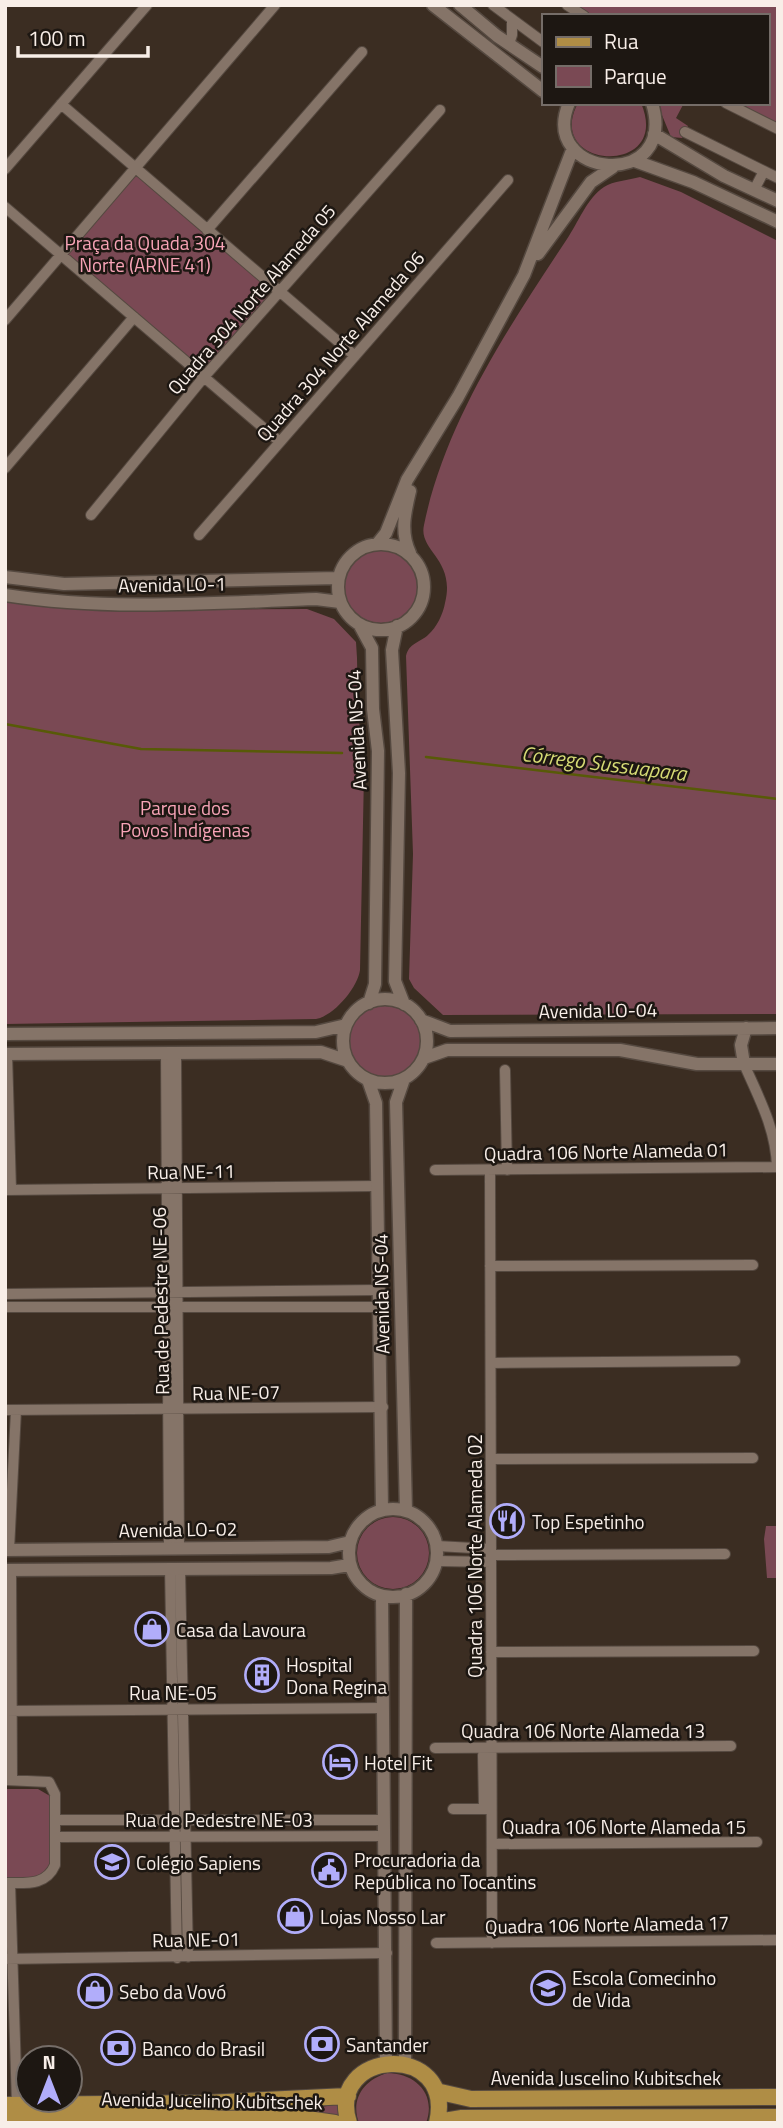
<svg xmlns="http://www.w3.org/2000/svg" width="783" height="2128" font-family="'Titillium Web',sans-serif">
<style>
.green{fill:#7a4954}
.lines{fill:none;stroke-linecap:round;stroke-linejoin:round}
.stream{stroke:#585a07;stroke-width:2.5}
.minor-casing{stroke:#554940;stroke-width:12}
.tertiary-casing{stroke:#554940;stroke-width:15}
.primary-casing{stroke:#554940;stroke-width:18}
.minor{stroke:#857468;stroke-width:10}
.tertiary{stroke:#857468;stroke-width:12}
.primary{stroke:#af8d45;stroke-width:16}
.labels{text-anchor:middle;dominant-baseline:central;stroke-width:5;stroke-linejoin:round;paint-order:stroke}
.park-label{font-size:19px;fill:#f8a4b7;stroke:#1d1712}
.street-label{font-size:19px;fill:#f8eee8;stroke:#1d1712}
.poi-label{font-size:19px;fill:#f8eee8;stroke:#1d1712;text-anchor:start}
.water-label{font-size:21px;font-style:italic;fill:#d5da74;stroke:#1d1712}
</style>
<rect width="100%" height="100%" fill="#3b2d22"/>
<!-- green -->
<path class="green" d="M572,5h206v120l-38,-22h27v-87h-177z
M578,103h63c32,75 -99,67 -63,0z
M657,103h27l-8,15 12,8 -6,12 -11,-1z
M136,174l132,113 -2,15 -62,68 -7,-2 -130,-113z
M640,177l41,15 97,49v773l-335,1 -29,-27 -5,-9 4,-125 -7,-198c3,-13 13,-13 22,-21 9,-8 15,-21 17,-32 11,-44 -27,-52 -21,-78 21,-103 86,-200 143,-286 11,-16 20,-41 37,-52 9,-6 25,-7 36,-10z
M344 586a37 37 0 1 1 74 0a37 37 0 1 1-74 0Z
M5,600l148,10 154,-1 27,10 22,23 1,16 1,51 6,65 -4,196c-2,17 -26,46 -44,49l-311,5z
M349 1042a36 36 0 1 1 72 0a36 36 0 1 1-72 0Z
M357 1553a36 36 0 1 1 72 0a36 36 0 1 1-72 0Z
M766,1526h12v52h-11l-3,-39z
M5,1789h33l12,7 1,70 -12,11h-34z
M387,2073c28,0 50,21 39,50h-67c-9,-24 5,-43 28,-50z
M340,2104v15l-335,-2v-6l309,-3z"/>
<g class="lines">
<!-- stream -->
<path class="stream" d="M5,724l136,25 201,4
M426,757l352,42"/>
<!-- minor casing -->
<g class="minor-casing">
<path id="minor" d="M493,5l50,37
M567,5l17,11
M509,44l3,-9v-16
M726,103l52,26
M61,104l294,252
M685,132l93,46
M5,169l142,-164
M754,190l10,-19
M5,207l275,235
M207,230l155,-178
M5,320l270,-315
M5,468l129,-151
M91,515l113,-138 236,-267
M199,535l309,-355
M166,1053l3,495
M176,1053l3,495
M7,1054l4,136
M744,1064c15,34 32,65 33,103
M505,1070l2,100
M435,1170l343,-3
M490,1170l2,773
M5,1190l372,-4
M490,1266l263,-1
M5,1294l373,-4
M5,1307h373
M491,1363l244,-2
M5,1410l378,-3
M491,1459l262,-1
M437,1546l54,3
M9,1550l7,-140
M491,1555l234,-1
M437,1561l54,1
M170,1568l7,390
M180,1568l8,389
M11,1570l1,210
M491,1652l263,-1
M5,1711l377,-3
M435,1748l296,-2
M483,1755l1,54
M5,1780l44,2 6,12v71c-9,21 -29,18 -49,18
M453,1809h35
M55,1820h328
M55,1837l329,-1
M492,1844l265,-2
M10,1883l7,222
M436,1943l342,-3
M5,1959l382,-6"/>
</g>
<!-- tertiary casing -->
<g class="tertiary-casing">
<path id="tertiary" d="M433,5l110,86
M460,5l37,31 46,31
M569,103c-32,76 110,89 83,0
M654,134l70,42 54,25
M635,161l58,21 85,40
M538,254l53,-72 22,-15
M378,543l8,-10 21,-53 51,-83 66,-122 49,-127
M338 587a43 43 0 1 1 86 0a43 43 0 1 1-86 0Z
M410,553c-10,-21 -5,-41 0,-62
M5,577l59,7 274,-6
M5,595c103,16 207,8 311,4l24,3
M359,624l13,24 1,61 5,42 -3,233 -6,19
M397,626l-5,24 7,123 -4,208 9,23
M343 1041a42 42 0 1 1 84 0a42 42 0 1 1-84 0Z
M421,1020l29,11 328,-3
M5,1034l311,-2 30,-7
M5,1054l316,-2 27,9
M424,1058l23,-8h173l77,14h81
M744,1064l-3,-19 5,-17
M404,1079l-8,23 10,409
M368,1080l8,23 6,406
M349 1553a44 44 0 1 1 88 0a44 44 0 1 1-88 0Z
M5,1550l324,-3 21,-5
M5,1570l326,-2 18,-3
M382,1596l4,466
M405,2063l1,-469"/>
</g>
<!-- primary casing -->
<g class="primary-casing">
<path id="primary" d="M436,2091l35,8 307,-2
M5,2105l201,-2 142,-7
M5,2121l295,-3 35,5
M438,2122l24,-4 316,-1
M349,2123c-24,-74 107,-83 88,0"/>
</g>
<!-- minor -->
<use href="#minor" class="minor"/>
<!-- tertiary -->
<use href="#tertiary" class="tertiary"/>
<!-- primary -->
<use href="#primary" class="primary"/>
</g>
<!-- icons -->
<defs>
<g id="restaurant-ring" transform="scale(1.75)"><circle r="9.5" fill="#1d1712" stroke="#b1adfa" stroke-width="1.5"/><path d="M-5-6h1v4h1v-4h1v4h1v-4h1v5L-1.5 .5V6h-2V.5L-5-1ZM5-6V6H3V1.5H1.5Q1.5-4 5-6Z" fill="#b1adfa"/></g>
<g id="shop-ring" transform="scale(1.75)"><circle r="9.5" fill="#1d1712" stroke="#b1adfa" stroke-width="1.5"/><path d="M-5-2.5h2.3a2.7 3.5 0 0 1 5.4 0H5L5.5 6h-11ZM-1.5-2.5h3a1.5 2.3 0 0 0-3 0Z" fill="#b1adfa"/></g>
<g id="building-ring" transform="scale(1.75)"><circle r="9.5" fill="#1d1712" stroke="#b1adfa" stroke-width="1.5"/><path d="M-4-6H4V6H1V3H-1V6H-4ZM-2.5-4.3h1.7v1.8h-1.7ZM.8-4.3h1.7v1.8H.8ZM-2.5-1h1.7V.8h-1.7ZM.8-1h1.7V.8H.8Z" fill="#b1adfa"/></g>
<g id="hotel-ring" transform="scale(1.75)"><circle r="9.5" fill="#1d1712" stroke="#b1adfa" stroke-width="1.5"/><path d="M-6-4.5h1.5V1H6V5H4.5V3h-9V5H-6ZM-4 0a1.8 1.8 0 1 1 3.6 0ZM.5 0V-2.5h3Q6-2.5 6 0Z" fill="#b1adfa"/></g>
<g id="school-ring" transform="scale(1.75)"><circle r="9.5" fill="#1d1712" stroke="#b1adfa" stroke-width="1.5"/><path d="M0-5L7-2L0 1L-7-2ZM-4 1L0 2.5L4 1V4Q0 6-4 4Z" fill="#b1adfa"/></g>
<g id="civic-ring" transform="scale(1.75)"><circle r="9.5" fill="#1d1712" stroke="#b1adfa" stroke-width="1.5"/><path d="M-.6-6.5H3V-4.5H.6V-3L4-1V1h2V6H-6V1h2V-1L-.6-3ZM-1.2 2.5V6h2.4V2.5Z" fill="#b1adfa"/></g>
<g id="bank-ring" transform="scale(1.75)"><circle r="9.5" fill="#1d1712" stroke="#b1adfa" stroke-width="1.5"/><path d="M-6-4H6V4H-6ZM0-2.3a2.3 2.3 0 1 0 0 4.6a2.3 2.3 0 1 0 0-4.6Z" fill="#b1adfa"/></g>
</defs>
<g fill-rule="evenodd">
<use href="#restaurant-ring" x="507" y="1521"/>
<use href="#shop-ring" x="152" y="1629"/>
<use href="#building-ring" x="262" y="1675"/>
<use href="#hotel-ring" x="340" y="1762"/>
<use href="#school-ring" x="112" y="1862"/>
<use href="#civic-ring" x="329" y="1870"/>
<use href="#shop-ring" x="295" y="1916"/>
<use href="#school-ring" x="548" y="1988"/>
<use href="#shop-ring" x="95" y="1991"/>
<use href="#bank-ring" x="322" y="2044"/>
<use href="#bank-ring" x="118" y="2048"/>
</g>
<g class="labels">
<!-- park labels -->
<g class="park-label">
<text x="145" y="242">Praça da Quada 304<tspan x="145" dy="22">Norte (ARNE 41)</tspan></text>
<text x="185" y="807">Parque dos<tspan x="185" dy="22">Povos Indígenas</tspan></text>
</g>
<!-- street labels -->
<g class="street-label">
<text transform="translate(251 299) rotate(-49)">Quadra 304 Norte Alameda 05</text>
<text transform="translate(340 346) rotate(-49)">Quadra 304 Norte Alameda 06</text>
<text transform="translate(172 584) rotate(-1)">Avenida LO-1</text>
<text transform="translate(356 730) rotate(-93)">Avenida NS-04</text>
<text transform="translate(598 1010) rotate(-1)">Avenida LO-04</text>
<text transform="translate(606 1151) rotate(-1)">Quadra 106 Norte Alameda 01</text>
<text transform="translate(191 1171) rotate(-1)">Rua NE-11</text>
<text transform="translate(381 1294) rotate(-91)">Avenida NS-04</text>
<text transform="translate(160 1301) rotate(-91)">Rua de Pedestre NE-06</text>
<text transform="translate(236 1392) rotate(-1)">Rua NE-07</text>
<text transform="translate(178 1529) rotate(-1)">Avenida LO-02</text>
<text transform="translate(474 1556) rotate(-90)">Quadra 106 Norte Alameda 02</text>
<text x="173" y="1692">Rua NE-05</text>
<text x="583" y="1730">Quadra 106 Norte Alameda 13</text>
<text x="219" y="1819">Rua de Pedestre NE-03</text>
<text x="624" y="1826">Quadra 106 Norte Alameda 15</text>
<text transform="translate(607 1924) rotate(-1)">Quadra 106 Norte Alameda 17</text>
<text transform="translate(196 1939) rotate(-1)">Rua NE-01</text>
<text x="606" y="2077">Avenida Juscelino Kubitschek</text>
<text transform="translate(212 2100) rotate(1)">Avenida Jucelino Kubitschek</text>
</g>
<!-- poi labels -->
<g class="poi-label">
<text x="532" y="1521">Top Espetinho</text>
<text x="176" y="1629">Casa da Lavoura</text>
<text x="286" y="1664">Hospital<tspan x="286" dy="22">Dona Regina</tspan></text>
<text x="364" y="1762">Hotel Fit</text>
<text x="354" y="1859">Procuradoria da<tspan x="354" dy="22">República no Tocantins</tspan></text>
<text x="136" y="1862">Colégio Sapiens</text>
<text x="320" y="1916">Lojas Nosso Lar</text>
<text x="572" y="1977">Escola Comecinho<tspan x="572" dy="22">de Vida</tspan></text>
<text x="119" y="1991">Sebo da Vovó</text>
<text x="346" y="2044">Santander</text>
<text x="142" y="2048">Banco do Brasil</text>
</g>
<!-- water labels -->
<g class="water-label">
<text transform="translate(604 763) rotate(7)">Córrego Sussuapara</text>
</g>
</g>
<!-- border -->
<rect width="783" height="2128" fill="none" stroke="#f8eee8" stroke-width="14"/>
<!-- legend -->
<rect x="542" y="14" width="228" height="91" fill="#1d1712" stroke="#756d68" stroke-width="2"/>
<rect x="556" y="37" width="35" height="10" fill="#af8d45" stroke="#756d68" stroke-width="2"/>
<text x="604" y="49" font-size="21" fill="#f8eee8">Rua</text>
<rect x="556" y="66" width="35" height="21" fill="#7a4954" stroke="#756d68" stroke-width="2"/>
<text x="604" y="84" font-size="21" fill="#f8eee8">Parque</text>
<!-- north arrow -->
<g transform="translate(49 2079)"><circle r="33" fill="#1d1712" stroke="#756d68" stroke-width="2"/>
<path d="M0-5L12 26L0 18L-12 26Z" fill="#b1adfa"/>
<text y="-10" font-size="19" font-weight="bold" text-anchor="middle" fill="#f8eee8">N</text>
</g>
<!-- scale -->
<path d="M18 46v10h130v-10" fill="none" stroke="#f8eee8" stroke-width="3.5"/>
<text x="28" y="46" font-size="21" fill="#f8eee8" stroke="#1d1712" stroke-width="5" paint-order="stroke">100 m</text>
</svg>
